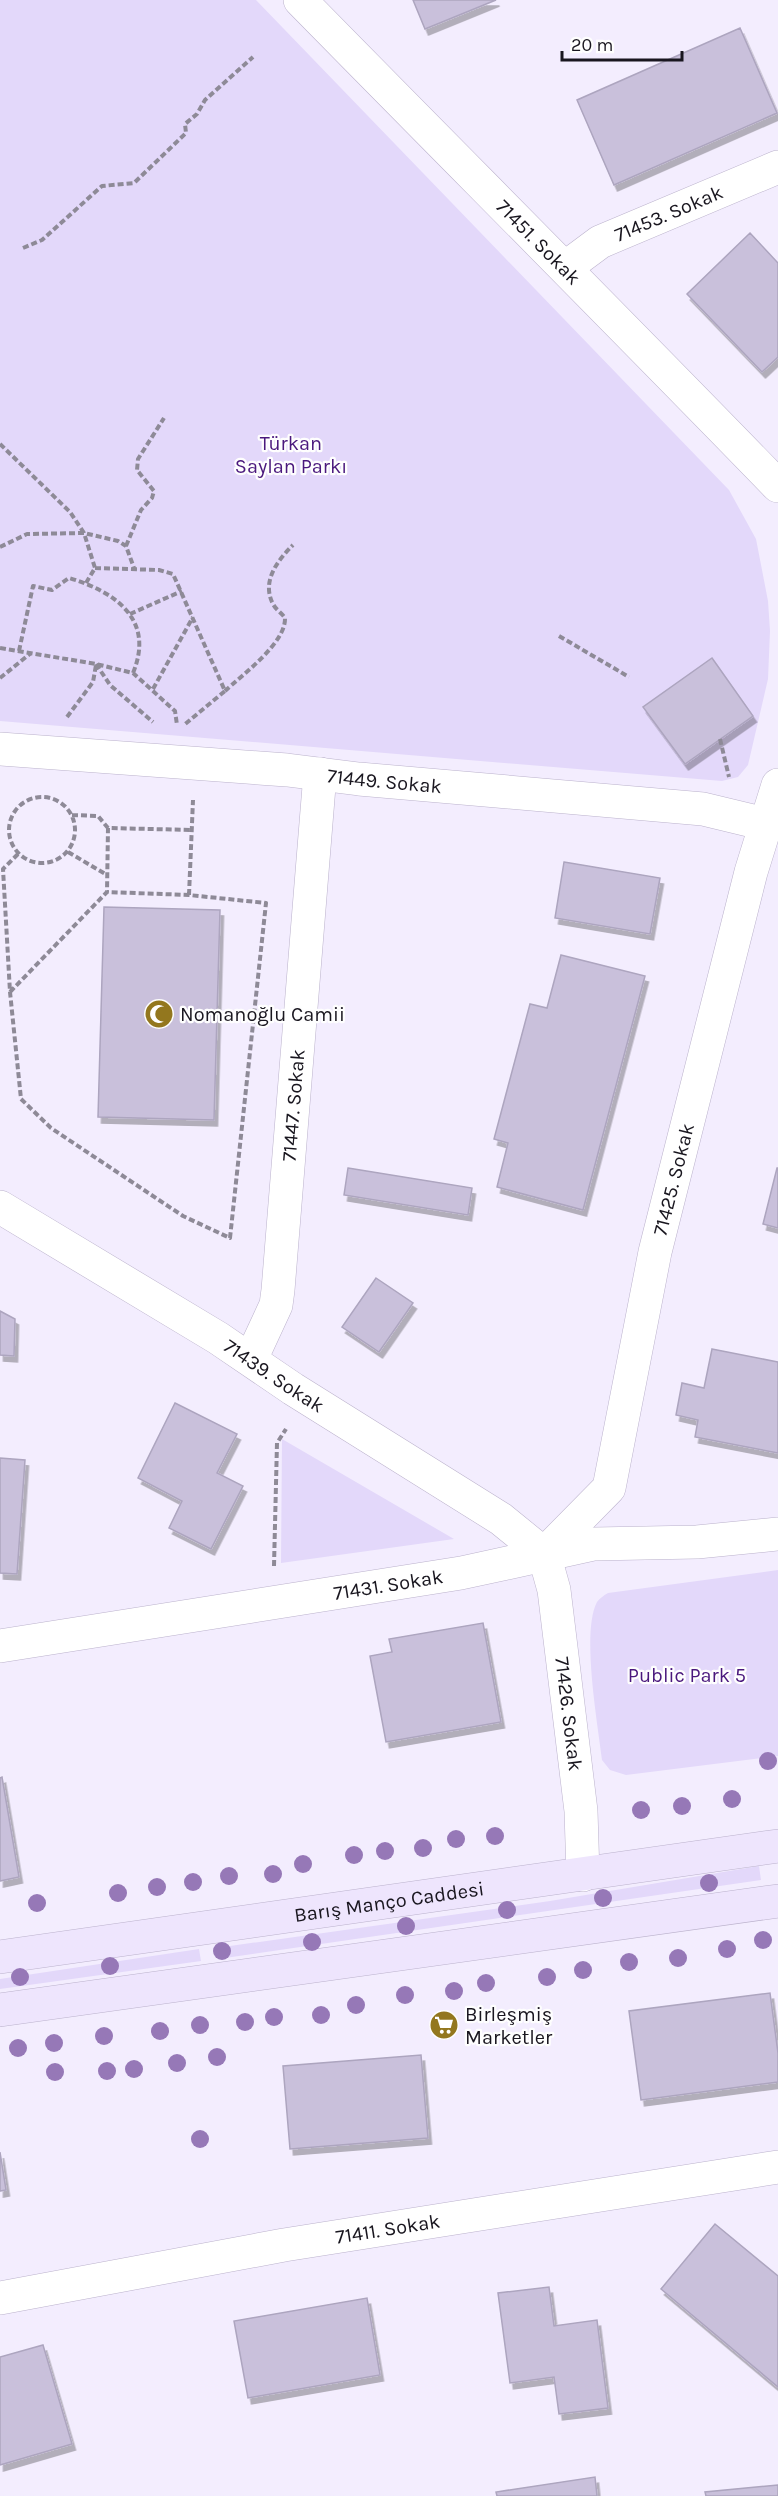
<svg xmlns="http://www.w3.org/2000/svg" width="778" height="2496" font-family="Karla,sans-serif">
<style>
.green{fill:#e3d8fa}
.building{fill:#c9c0db;stroke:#ada5bf;stroke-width:1.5;filter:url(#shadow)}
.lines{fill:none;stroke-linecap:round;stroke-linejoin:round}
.street-casing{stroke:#bbb2cc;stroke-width:34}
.secondary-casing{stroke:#bbb2cc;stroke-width:34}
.path{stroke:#8e8a97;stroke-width:4;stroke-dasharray:6 3;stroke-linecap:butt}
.street{stroke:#fff;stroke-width:33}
.secondary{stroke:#eee5fd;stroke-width:33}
.tree{fill:#9678b7}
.labels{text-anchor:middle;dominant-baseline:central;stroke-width:4.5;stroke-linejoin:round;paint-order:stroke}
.street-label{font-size:20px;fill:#19161f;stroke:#fefefe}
.park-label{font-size:20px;fill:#4a187d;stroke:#fefefe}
.poi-label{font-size:20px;fill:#19161f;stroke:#fefefe;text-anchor:start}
</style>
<defs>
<filter id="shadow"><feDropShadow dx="3.5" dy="6" stdDeviation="0" flood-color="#0004"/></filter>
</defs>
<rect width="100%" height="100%" fill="#f3edfe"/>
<!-- green -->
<path class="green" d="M0,0h256l473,490 27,49 12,62 2,30 -2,48 -20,86 -10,12 -16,4 -722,-60z
M282,1439l172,100 -173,24z
M778,1570v186l-152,19 -16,-5 -8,-10c-4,-35 -21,-128 -5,-158 3,-4 6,-6 11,-9z
M759,1866l2,14 -543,79 -2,-11 334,-47z
M199,1949l2,12 -201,28v-10z"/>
<!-- building -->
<path class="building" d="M413,0h83l-71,29z
M740,28l37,85 -163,72 -37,-85z
M750,233l28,30v94l-16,15 -75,-78z
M712,658l41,58 -68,48 -42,-57z
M564,862l96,16 -10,56 -95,-16z
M104,907l116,3 -6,210 -116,-3z
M561,955l84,21 -62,234 -86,-23 11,-44 -14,-4 36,-135 17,4z
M348,1168l124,20 -4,27 -124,-20z
M777,1168h1v60l-15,-4z
M376,1278l37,25 -34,49 -37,-25z
M0,1311l15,8 -1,37 -14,-1z
M712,1349l66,13v91l-83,-16 3,-17 -22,-5 6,-32 22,5z
M175,1403l62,31 -20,39 26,13 -32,63 -42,-21 13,-27 -44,-23z
M0,1458l25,2 -8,114 -17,-1z
M483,1623l18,99 -115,20 -16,-86 22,-4 -3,-13z
M2,1777l17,100 -19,4v-103z
M770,1993l8,60v29l-137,18 -12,-89z
M421,2055l7,83 -138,11 -7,-83z
M0,2152l6,38 -6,1z
M715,2224l63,52v111l-117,-98z
M549,2287l5,39 43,-6 11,88 -49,6 -5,-37 -44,6 -12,-90z
M367,2298l13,77 -132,23 -14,-77z
M43,2345l29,99 -72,21v-108z
M595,2477l2,19h-100l-1,-4z
M778,2485v11h-72l-1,-4z"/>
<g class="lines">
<!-- street casing -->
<g class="street-casing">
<g id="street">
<path id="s1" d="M300,0c159,162 320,323 478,486"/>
<path id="s2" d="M565,268l35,-26 178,-75"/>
<path id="s3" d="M0,749l287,21 72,9 344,30 62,15"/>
<path id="s4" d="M0,1207l218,131 75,51 208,130 43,35"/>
<path id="s5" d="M251,1359l25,-54 2,-15 42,-516"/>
<path id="s6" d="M544,1554l65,-66 46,-236 96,-380 27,-87"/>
<path id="s7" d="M544,1554l10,36 27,221 2,64"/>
<path id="s8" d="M0,1646l461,-73 133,-29 103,-2 81,-8"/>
<path id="s9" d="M0,2298l284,-53 494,-78"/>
</g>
</g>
<!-- secondary casing -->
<g class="secondary-casing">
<g id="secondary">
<path id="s10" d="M0,1957l778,-111"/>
<path d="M0,2010l778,-109"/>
</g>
</g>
<!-- path -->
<path class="path" d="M23,248l19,-8 60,-54 32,-3 52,-50 -1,-9 12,-10 8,-14 48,-43
M0,444l70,68 14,21 11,35 -9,15
M126,546l15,-36 11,-12 2,-7 -17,-21 1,-11 26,-41
M0,547l27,-13 57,-1 34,8 8,5 8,22
M95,568l64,2 14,4 52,117 -41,34
M130,614l52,-23
M559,636l70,41
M0,648l96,16 37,9 42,38 2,14
M19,651l14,-65 19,4 17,-12c47,14 86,42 64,95
M96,664l14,21 43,37
M0,678l31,-25
M153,689l40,-72
M225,691c17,-16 61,-48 60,-73 -3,-5 -9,-8 -12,-14 -12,-23 5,-44 20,-59
M67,717l26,-35 3,-17
M720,739l9,38
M9 830a33 33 0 1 1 66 0a33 33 0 1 1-66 0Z
M72,815l26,1 10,12
M68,852l39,23
M18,854l-15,15 7,123 11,107 30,29 132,88 47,22 36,-335 -77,-8 -82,-3
M189,895l4,-95
M10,992l97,-100 1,-64 84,2
M274,1566l3,-123 9,-14"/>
<!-- street -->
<use href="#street" class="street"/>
<!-- secondary -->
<use href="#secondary" class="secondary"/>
</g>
<!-- trees -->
<g class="tree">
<circle cx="768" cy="1761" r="9"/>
<circle cx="732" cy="1799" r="9"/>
<circle cx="682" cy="1806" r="9"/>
<circle cx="641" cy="1810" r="9"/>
<circle cx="495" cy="1836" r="9"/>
<circle cx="456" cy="1839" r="9"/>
<circle cx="423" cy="1848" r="9"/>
<circle cx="385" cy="1851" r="9"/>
<circle cx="354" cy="1855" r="9"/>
<circle cx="303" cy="1864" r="9"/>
<circle cx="273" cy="1874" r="9"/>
<circle cx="229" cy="1876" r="9"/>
<circle cx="193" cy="1882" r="9"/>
<circle cx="709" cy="1883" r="9"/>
<circle cx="157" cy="1887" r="9"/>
<circle cx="118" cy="1893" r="9"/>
<circle cx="603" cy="1898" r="9"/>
<circle cx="37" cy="1903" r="9"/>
<circle cx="507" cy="1910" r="9"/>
<circle cx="406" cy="1926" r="9"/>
<circle cx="763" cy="1940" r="9"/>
<circle cx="312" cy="1942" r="9"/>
<circle cx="727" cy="1949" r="9"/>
<circle cx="222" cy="1951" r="9"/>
<circle cx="678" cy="1958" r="9"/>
<circle cx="629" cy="1962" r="9"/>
<circle cx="110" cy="1966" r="9"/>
<circle cx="583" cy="1970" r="9"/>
<circle cx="20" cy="1977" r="9"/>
<circle cx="547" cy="1977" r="9"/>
<circle cx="486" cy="1983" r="9"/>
<circle cx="454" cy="1991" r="9"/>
<circle cx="405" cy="1995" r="9"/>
<circle cx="356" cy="2005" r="9"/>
<circle cx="321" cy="2015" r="9"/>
<circle cx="274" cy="2017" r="9"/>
<circle cx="245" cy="2022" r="9"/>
<circle cx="200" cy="2025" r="9"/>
<circle cx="160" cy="2031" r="9"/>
<circle cx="104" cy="2036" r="9"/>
<circle cx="54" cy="2043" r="9"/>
<circle cx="18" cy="2048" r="9"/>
<circle cx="217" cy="2057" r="9"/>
<circle cx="177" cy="2063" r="9"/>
<circle cx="134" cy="2069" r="9"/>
<circle cx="107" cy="2071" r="9"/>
<circle cx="55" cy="2072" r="9"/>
<circle cx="200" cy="2139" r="9"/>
</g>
<!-- icons -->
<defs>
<g id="mosque-disc" transform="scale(1.5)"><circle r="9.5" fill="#93771e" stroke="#fefefe"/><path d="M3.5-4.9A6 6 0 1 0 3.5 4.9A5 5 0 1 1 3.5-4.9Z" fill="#fff"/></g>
<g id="supermarket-disc" transform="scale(1.5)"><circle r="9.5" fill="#93771e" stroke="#fefefe"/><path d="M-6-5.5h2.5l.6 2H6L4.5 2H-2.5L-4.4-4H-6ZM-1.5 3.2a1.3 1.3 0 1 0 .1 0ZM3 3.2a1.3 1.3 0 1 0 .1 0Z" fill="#fff"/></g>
</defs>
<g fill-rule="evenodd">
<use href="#mosque-disc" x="159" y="1014"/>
<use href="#supermarket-disc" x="444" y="2025"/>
</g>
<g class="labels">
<!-- street labels -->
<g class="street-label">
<text stroke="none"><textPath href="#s2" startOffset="118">71453. Sokak</textPath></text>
<text stroke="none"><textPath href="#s1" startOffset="340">71451. Sokak</textPath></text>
<text stroke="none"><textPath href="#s3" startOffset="386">71449. Sokak</textPath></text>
<text stroke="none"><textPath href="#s5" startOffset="260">71447. Sokak</textPath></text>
<text stroke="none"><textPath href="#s6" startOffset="408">71425. Sokak</textPath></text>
<text stroke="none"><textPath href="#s4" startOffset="322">71439. Sokak</textPath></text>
<text stroke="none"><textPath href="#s8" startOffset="393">71431. Sokak</textPath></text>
<text stroke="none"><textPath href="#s7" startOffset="162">71426. Sokak</textPath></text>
<text stroke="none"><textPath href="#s10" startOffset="393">Barış Manço Caddesi</textPath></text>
<text stroke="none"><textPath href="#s9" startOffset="394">71411. Sokak</textPath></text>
</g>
<!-- park labels -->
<g class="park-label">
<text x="291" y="443">Türkan<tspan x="291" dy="23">Saylan Parkı</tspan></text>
<text x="687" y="1675">Public Park 5</text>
</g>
<!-- poi labels -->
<g class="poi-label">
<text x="180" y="1014">Nomanoğlu Camii</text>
<text x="465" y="2014">Birleşmiş<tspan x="465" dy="23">Marketler</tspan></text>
</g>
</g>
<!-- scale -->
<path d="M562 51v9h120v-9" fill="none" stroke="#19161f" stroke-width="3"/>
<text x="571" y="51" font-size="18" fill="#19161f" stroke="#fefefe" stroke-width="4.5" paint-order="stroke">20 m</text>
</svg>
